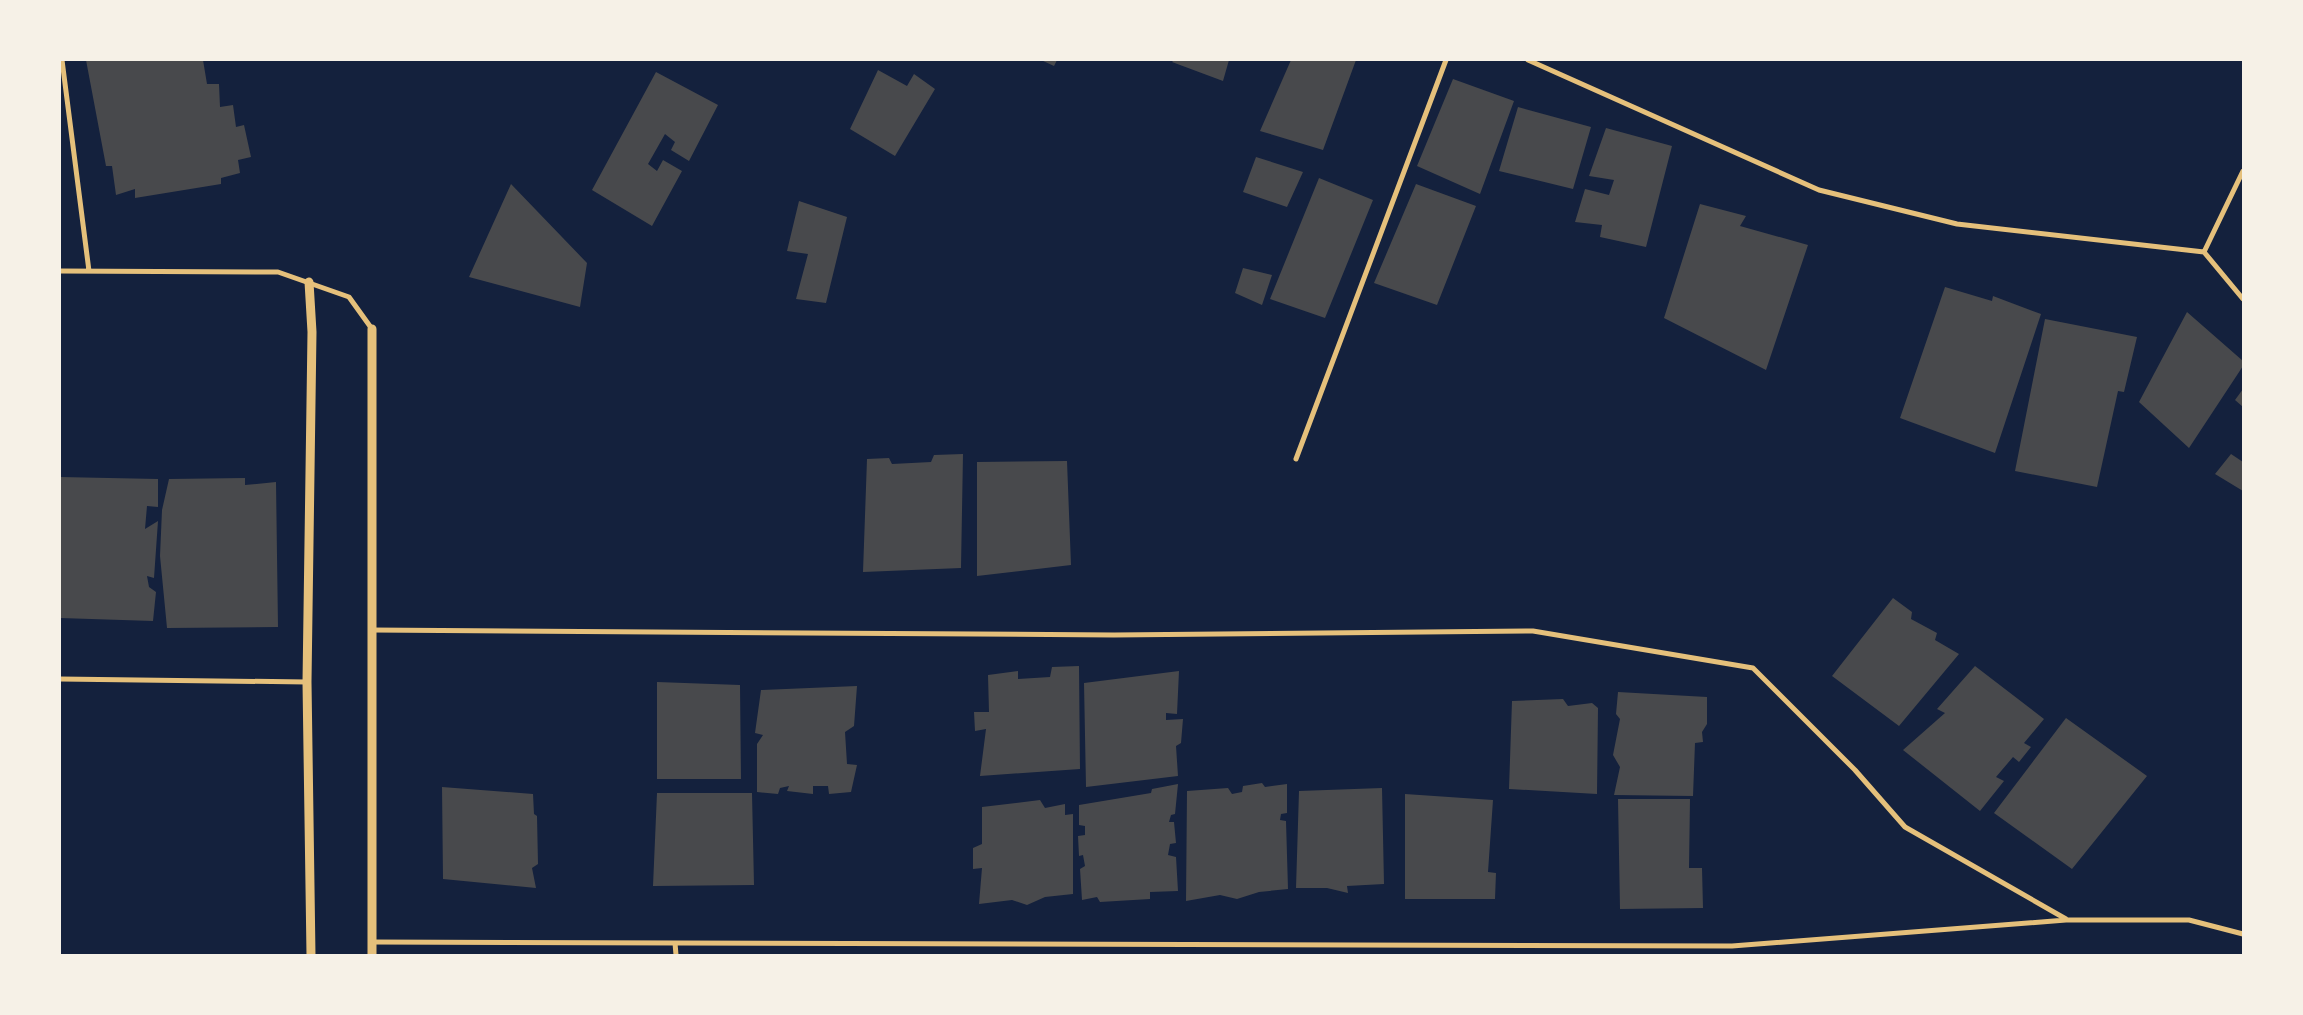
<svg xmlns="http://www.w3.org/2000/svg" width="2303" height="1015" font-family="Bitter,serif">
<style>
.building{fill:#48494c}
.lines{fill:none;stroke-linecap:round;stroke-linejoin:round}
.minor{stroke:#e5c07b;stroke-width:5}
.tertiary{stroke:#e5c07b;stroke-width:9}
</style>
<rect width="100%" height="100%" fill="#14213d"/>
<!-- building -->
<path class="building" d="M86,60h117l4,24h12l1,23 13,-2 3,22 8,-2 7,32 -13,3 2,13 -19,5v6l-86,14v-9l-19,6 -4,-29h-6z
M1041,60h16l-3,6z
M1174,60h55l-6,21 -51,-19z
M1291,60h65l-33,90 -63,-19z
M878,70l29,16 7,-12 21,15 -40,67 -45,-27z
M656,72l62,33 -29,56 -18,-11 4,-8 -10,-8 -17,30 9,7 6,-11 19,11 -30,55 -60,-36z
M1453,79l61,22 -34,93 -63,-28z
M1518,107l73,20 -18,62 -74,-18z
M1606,128l66,18 -26,101 -46,-10 2,-12 -27,-3 10,-33 24,6 5,-15 -25,-4z
M1256,157l47,15 -16,35 -44,-15z
M1319,178l54,22 -48,118 -55,-19z
M511,184l76,79 -7,44 -111,-30z
M1416,184l60,22 -39,99 -63,-22z
M799,201l48,16 -21,86 -30,-4 12,-45 -21,-3z
M1700,204l46,12 -6,10 68,19 -42,125 -102,-52z
M1243,268l29,7 -10,30 -27,-12z
M1945,287l47,14 1,-5 48,18 -46,139 -95,-35z
M2187,312l56,49v5l-54,82 -50,-46z
M2045,319l92,18 -13,55 -6,-1 -21,96 -82,-16z
M2243,389v18l-8,-7z
M963,454l-2,114 -98,4 4,-113 22,-1 3,6 39,-2 3,-7z
M2231,454l12,8v29l-28,-17z
M1067,461l4,104 -94,11v-114z
M60,477l98,2v28l-11,-1 -2,23 13,-8 -4,57 -7,-2 2,11 7,5 -3,29 -93,-3z
M245,478v7l31,-3 2,145 -111,1 -7,-72 2,-46 7,-31z
M1893,598l19,14 -1,7 26,14 -2,7 24,14 -60,72 -67,-50z
M1079,666l1,103 -100,7 6,-47 -11,2 -1,-19h15l-1,-37 30,-4v8l32,-2 2,-10z
M1975,666l69,53 -20,24 7,4 -12,15 -6,-5 -17,20 8,4 -24,30 -77,-61 42,-37 -8,-4z
M1179,671l-2,43 -11,-1v7l17,-1 -2,24 -5,3 2,30 -92,11 -2,-104z
M657,682l83,3 1,94h-84z
M857,686l-3,40 -9,6 2,32 10,1 -6,27 -22,2 -1,-8h-15v8l-26,-3 2,-5 -9,2 -2,6 -21,-2v-48l6,-9 -8,-2 6,-43z
M1618,692l89,5v27l-5,8 1,10 -8,1 -2,53 -79,-1 6,-28 -7,-12 7,-36 -4,-5z
M1563,699l5,7 24,-3 6,5 -1,86 -88,-5 3,-88z
M2066,718l81,58 -75,93 -78,-56z
M1262,783l3,4 22,-3v29l-6,1 -1,6 6,1 2,68 -29,3 -22,7 -17,-4 -34,6 1,-110 41,-3 4,6 10,-2 1,-6z
M1178,784l-3,30 -4,1 -2,7h5l2,21 -6,1 -2,11 8,2 2,34 -28,1v7l-50,3 -3,-5 -15,3 -2,-31 5,-3 -2,-11 -4,1 -1,-20 7,-1v-9l-6,-1v-20l72,-12 1,-4z
M442,787l91,7 1,20 3,2 1,48 -6,4 4,20 -93,-9z
M1382,788l2,96 -37,2 1,7 -21,-5h-31l3,-97z
M657,793h95l2,92 -101,1z
M1405,794l88,6 -5,72 8,1 -1,26h-90z
M1618,799h72l-1,69h13l1,40 -83,1z
M1040,800l5,8 20,-4v11l8,-1v80l-28,3 -18,8 -15,-5 -33,4 3,-36 -9,1v-21l9,-4v-37z"/>
<g class="lines">
<!-- minor -->
<path class="minor" d="M62,60l27,211
M1528,60l291,130 138,34 247,28 39,47
M2204,252l39,-81
M60,271l218,1 71,25 23,32
M1296,459l150,-399
M372,630l742,5 419,-4 220,37 102,102 50,57 161,92
M60,679l247,3
M372,942l1360,4 334,-26h123l54,14
M675,943l1,12"/>
<!-- tertiary -->
<path class="tertiary" d="M309,282l3,50 -5,350 4,273
M372,955v-626"/>
</g>
<!-- border -->
<rect width="2303" height="1015" fill="none" stroke="#f6f1e7" stroke-width="122"/>
</svg>
